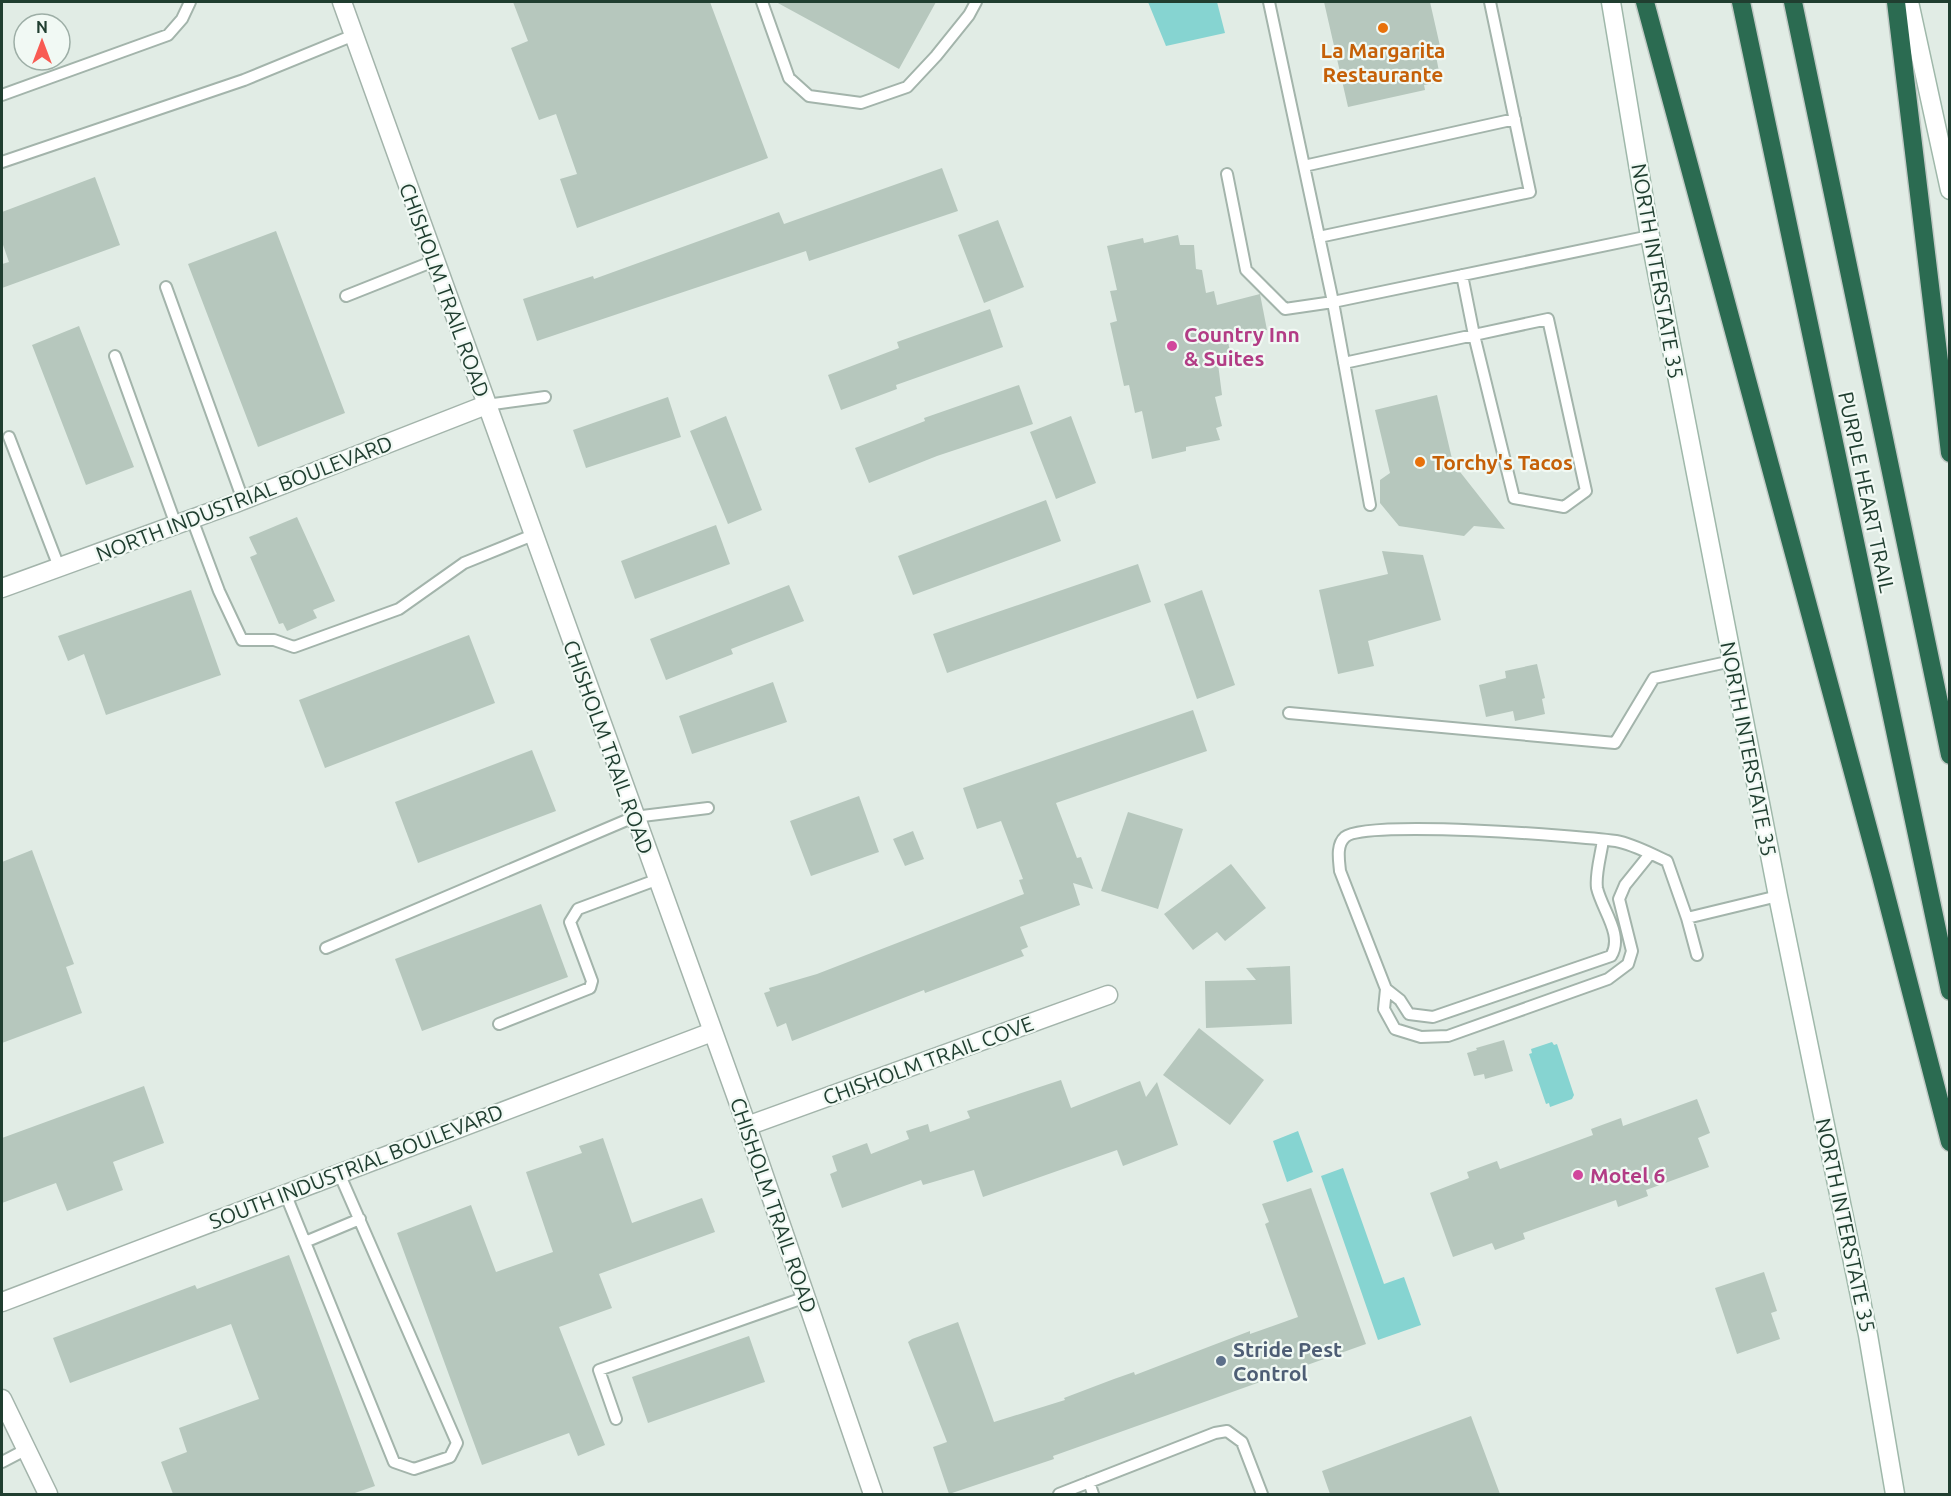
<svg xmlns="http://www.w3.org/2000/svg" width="1951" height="1496" font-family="Ubuntu,sans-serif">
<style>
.water{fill:#86d4d1}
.building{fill:#b6c7bd}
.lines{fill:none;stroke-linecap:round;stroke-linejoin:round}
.service-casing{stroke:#a3b4ab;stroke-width:14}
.minor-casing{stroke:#a3b4ab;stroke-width:21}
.tertiary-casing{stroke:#a3b4ab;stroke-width:21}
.secondary-casing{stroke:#9fb8aa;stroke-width:21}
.motorway-casing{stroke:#c1c9c5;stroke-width:21}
.service{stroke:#fff;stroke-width:10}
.minor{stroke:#fff;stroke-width:18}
.tertiary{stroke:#fff;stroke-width:18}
.secondary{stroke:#fff;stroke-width:18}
.motorway{stroke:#2b6b51;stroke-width:18}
.food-dot{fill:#e8710a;stroke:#f1f9f4;stroke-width:2}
.hotel-dot{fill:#d1479c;stroke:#f1f9f4;stroke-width:2}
.service-dot{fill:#5c6f8a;stroke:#f1f9f4;stroke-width:2}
.labels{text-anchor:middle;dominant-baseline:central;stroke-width:4.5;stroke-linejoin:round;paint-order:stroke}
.food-label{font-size:21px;font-weight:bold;fill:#c56008;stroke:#f1f9f4}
.street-label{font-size:21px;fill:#203e30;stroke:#f1f9f4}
.hotel-label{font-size:21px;font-weight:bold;fill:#b23c85;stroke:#f1f9f4;text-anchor:start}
.service-label{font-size:21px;font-weight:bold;fill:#4e5e75;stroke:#f1f9f4;text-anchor:start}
</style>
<rect width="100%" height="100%" fill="#e1ece5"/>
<!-- water -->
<path class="water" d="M1148,2h69l8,31 -59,13z
M1552,1042l2,3 3,-1 17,51 -2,4 -22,8 -1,-4 -3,1 -17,-50 3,-1 -1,-4z
M1298,1131l15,41 -26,10 -14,-41z
M1343,1168l41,116 20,-7 17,48 -43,15 -57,-164z"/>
<!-- building -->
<path class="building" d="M513,2h197l58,156 -191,70 -17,-49 17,-5 -21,-60 -17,6 -28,-72 17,-7z
M776,2h160l-37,67z
M1324,2h106l12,53 -6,1 5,26 -17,3 1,5 -77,17z
M942,168l16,43 -149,50 -3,-10 -269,90 -14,-42 70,-23 1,3 185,-67 5,12z
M95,177l25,68 -118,43v-24l7,-2 -7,-20v-30z
M998,220l26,67 -40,16 -26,-68z
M276,231l69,182 -87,34 -70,-183z
M1178,235l2,10h14l2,24 6,1 4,23 8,-2 3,14 43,-11 7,36 -40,7 4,19h-14l5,39 -7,2 7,29 -6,2 4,12 -34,7v4l-34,8 -10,-48 -7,2 -6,-28 -5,1 -14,-63 7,-2 -7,-30 7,-1 -10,-44 36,-8 1,5z
M990,309l13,38 -107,38 1,4 -56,21 -13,-35 71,-27 -2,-6z
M79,326l55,141 -48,18 -54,-140z
M1019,385l14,39 -96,32 -68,27 -14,-35 70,-27 -1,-3z
M1437,395l16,68 52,66 -31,-3 -10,10 -65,-10 -19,-23v-23l10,-7 -15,-63z
M668,397l13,40 -95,31 -13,-38z
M726,416l36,94 -34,14 -38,-93z
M1071,416l25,67 -40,16 -26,-67z
M1046,500l15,41 -148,54 -15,-39z
M297,517l38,84 -22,9 4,8 -30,13 -4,-8 -4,1 -29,-67 7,-3 -8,-17z
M716,525l14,39 -95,35 -14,-38z
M1382,551l41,4 18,65 -73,21 6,25 -36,8 -19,-84 69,-16z
M1138,564l13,38 -204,71 -14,-39z
M789,585l15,36 -73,28 2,5 -67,26 -16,-41z
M191,590l30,85 -115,40 -22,-61 -16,7 -10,-25z
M1202,590l33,95 -38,14 -33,-95z
M469,635l26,68 -170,65 -26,-68z
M1537,664l8,34 -3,1 3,15 -30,7 -2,-10 -27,6 -7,-32 27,-7 -1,-7z
M773,682l14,40 -95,32 -13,-38z
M1193,710l14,41 -151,52 21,55 4,-1 12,32 -20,-6 7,22 -60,22 8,20 -7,3 3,6 -99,37 -1,-3 -132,51 -6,-18 -9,4 -13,-34 6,-2 -1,-3 48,-14 207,-80 -5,-14 4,-1 -22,-58 -24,8 -14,-41z
M532,750l24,61 -138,52 -23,-61z
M859,796l20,56 -68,24 -21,-55z
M1128,812l55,17 -25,80 -57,-18z
M913,831l11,28 -19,7 -12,-27z
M32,850l42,114 -8,3 16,46 -80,30v-181z
M1231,864l35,44 -41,33 -8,-9 -24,18 -29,-36z
M541,904l27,73 -146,54 -27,-72z
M1290,966l2,58 -86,4 -1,-47 51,-1 -10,-12z
M1199,1028l65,52 -34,45 -67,-50z
M1504,1040l9,31 -28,8 -1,-5 -10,2 -7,-23 10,-3 -1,-2z
M1061,1080l10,28 69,-27 6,16 11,-15 21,63 -55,21 -6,-16 -134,47 -9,-27 -51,15 -2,-5 -79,28 -12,-34 7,-3 -5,-15 35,-13 4,11 38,-15 -3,-8 22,-7 2,8 40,-14 -3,-7z
M144,1086l20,57 -51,19 10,28 -56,21 -11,-28 -54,20v-65z
M1697,1099l13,34 -12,5 11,29 -63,23 2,6 -30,11 -2,-7 -93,33 2,6 -30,11 -3,-7 -39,14 -23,-64 39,-15 -2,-6 30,-11 3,8 93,-34 -2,-6 30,-11 2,8z
M603,1138l29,85 70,-25 13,34 -116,42 13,34 -53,19 46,118 -27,11 -9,-23 -87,32 -85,-232 74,-28 25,67 57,-20 -27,-80 56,-19 -3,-7z
M1311,1188l55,156 -313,112 1,3 -105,35 -16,-47 14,-5 -39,-100 4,-3 46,-17 36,100 71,-22 -1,-2 50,-19 20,-7 1,3 115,-44v3l48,-17 -33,-93 4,-2 -7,-18z
M289,1255l86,231 -23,8h-179l-12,-32 26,-10 -8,-24 80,-29 -28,-75 -161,59 -17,-45 142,-53 2,4z
M1764,1272l13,39 -6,2 9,26 -43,15 -22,-66z
M749,1336l16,46 -117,41 -16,-46z
M1471,1416l29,78h-170l-8,-23z"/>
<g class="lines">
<!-- service casing -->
<g class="service-casing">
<path id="service" d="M762,2l27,76 20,18 52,7 46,-16 29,-31 33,-41 7,-13
M1269,2l64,300 317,-66
M2,95l166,-60 14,-16 8,-17
M2,162l242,-82 110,-45
M1304,166l211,-47
M1227,174l19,96 39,39 48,-7 37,203
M1319,237l211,-45 -40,-190
M166,287l77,213
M346,296l88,-35
M1548,319l38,172 -22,16 -50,-9 -40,-163z
M115,356l61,169
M1344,363l130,-28 -12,-60
M486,405l59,-8
M9,437l50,130
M192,519l27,72 23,49h32l20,7 105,-38 65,-46 69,-28
M1289,713l326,30 39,-65 78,-17
M1650,854l-25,31 -6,14 13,52 -4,13 -20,15 -160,57 -27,1 -26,-8 -11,-20 2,-20 -46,-118c-1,-11 -4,-26 5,-34 21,-18 233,-1 271,4 17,3 35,13 51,20l20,57 91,-22
M1687,918l10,37
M326,948l308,-131 74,-9
M1386,989l14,11 9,14 24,3 178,-61c13,-21 -9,-46 -14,-68 -2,-14 4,-33 6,-48
M499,1024l91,-36 2,-7 -22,-59 8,-13 78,-29
M285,1193l109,269 20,7 36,-12 7,-14 -118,-270
M305,1242l55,-23
M616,1419l-17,-49 207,-73
M2,1462l23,-12
M1089,1482l4,12
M1059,1494l156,-61 12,-2 15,11 20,52"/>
</g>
<!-- minor casing -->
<g class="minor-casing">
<path id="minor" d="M2,588l231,-84 253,-99
M747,1126l361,-131
M2,1302l710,-270
M2,1399l46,95"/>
</g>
<!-- tertiary casing -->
<g class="tertiary-casing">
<path id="tertiary" d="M342,2l405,1124 126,368"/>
</g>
<!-- secondary casing -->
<g class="secondary-casing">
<path id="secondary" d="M1611,2l39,234 128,660 90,439 27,159
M1909,2l41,188"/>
</g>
<!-- motorway casing -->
<g class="motorway-casing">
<path id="motorway" d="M1645,2l236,874 69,266
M1741,2l209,989
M1793,2l157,753
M1896,2l54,451"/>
</g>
<!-- service -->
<use href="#service" class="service"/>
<!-- minor -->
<use href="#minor" class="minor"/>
<!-- tertiary -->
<use href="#tertiary" class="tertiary"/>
<!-- secondary -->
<use href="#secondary" class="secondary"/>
<!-- motorway -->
<use href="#motorway" class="motorway"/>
</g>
<!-- markers -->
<g class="food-dot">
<circle cx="1383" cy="28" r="6"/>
<circle cx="1420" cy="462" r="6"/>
</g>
<g class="hotel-dot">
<circle cx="1172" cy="346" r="6"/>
<circle cx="1578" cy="1175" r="6"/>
</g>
<circle class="service-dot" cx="1221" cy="1361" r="6"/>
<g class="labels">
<!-- food labels -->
<g class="food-label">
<text x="1383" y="50">La Margarita<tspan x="1383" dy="24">Restaurante</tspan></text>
<text x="1432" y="462" text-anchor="start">Torchy's Tacos</text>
</g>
<!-- street labels -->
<g class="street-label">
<text transform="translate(1658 271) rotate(80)">NORTH INTERSTATE 35</text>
<text transform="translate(445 290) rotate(70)">CHISHOLM TRAIL ROAD</text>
<text transform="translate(1867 492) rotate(78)">PURPLE HEART TRAIL</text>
<text transform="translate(244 498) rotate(-21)">NORTH INDUSTRIAL BOULEVARD</text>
<text transform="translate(609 747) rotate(70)">CHISHOLM TRAIL ROAD</text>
<text transform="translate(1749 749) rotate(79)">NORTH INTERSTATE 35</text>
<text transform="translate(928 1060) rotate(-20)">CHISHOLM TRAIL COVE</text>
<text transform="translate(356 1166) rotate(-21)">SOUTH INDUSTRIAL BOULEVARD</text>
<text transform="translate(774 1205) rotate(71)">CHISHOLM TRAIL ROAD</text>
<text transform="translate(1846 1225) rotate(78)">NORTH INTERSTATE 35</text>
</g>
<!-- hotel labels -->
<g class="hotel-label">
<text x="1184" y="334">Country Inn<tspan x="1184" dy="24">&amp; Suites</tspan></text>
<text x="1590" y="1175">Motel 6</text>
</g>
<!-- service labels -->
<g class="service-label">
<text x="1233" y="1349">Stride Pest<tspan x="1233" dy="24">Control</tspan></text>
</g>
</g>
<!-- border -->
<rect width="1951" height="1496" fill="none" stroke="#203e30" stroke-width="6"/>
<!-- north arrow -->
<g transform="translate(42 42)"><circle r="28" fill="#f1f9f4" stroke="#9daea6" stroke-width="1.5"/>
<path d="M0-4.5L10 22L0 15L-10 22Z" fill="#f85b53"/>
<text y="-9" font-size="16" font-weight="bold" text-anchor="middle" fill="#203e30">N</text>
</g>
</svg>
